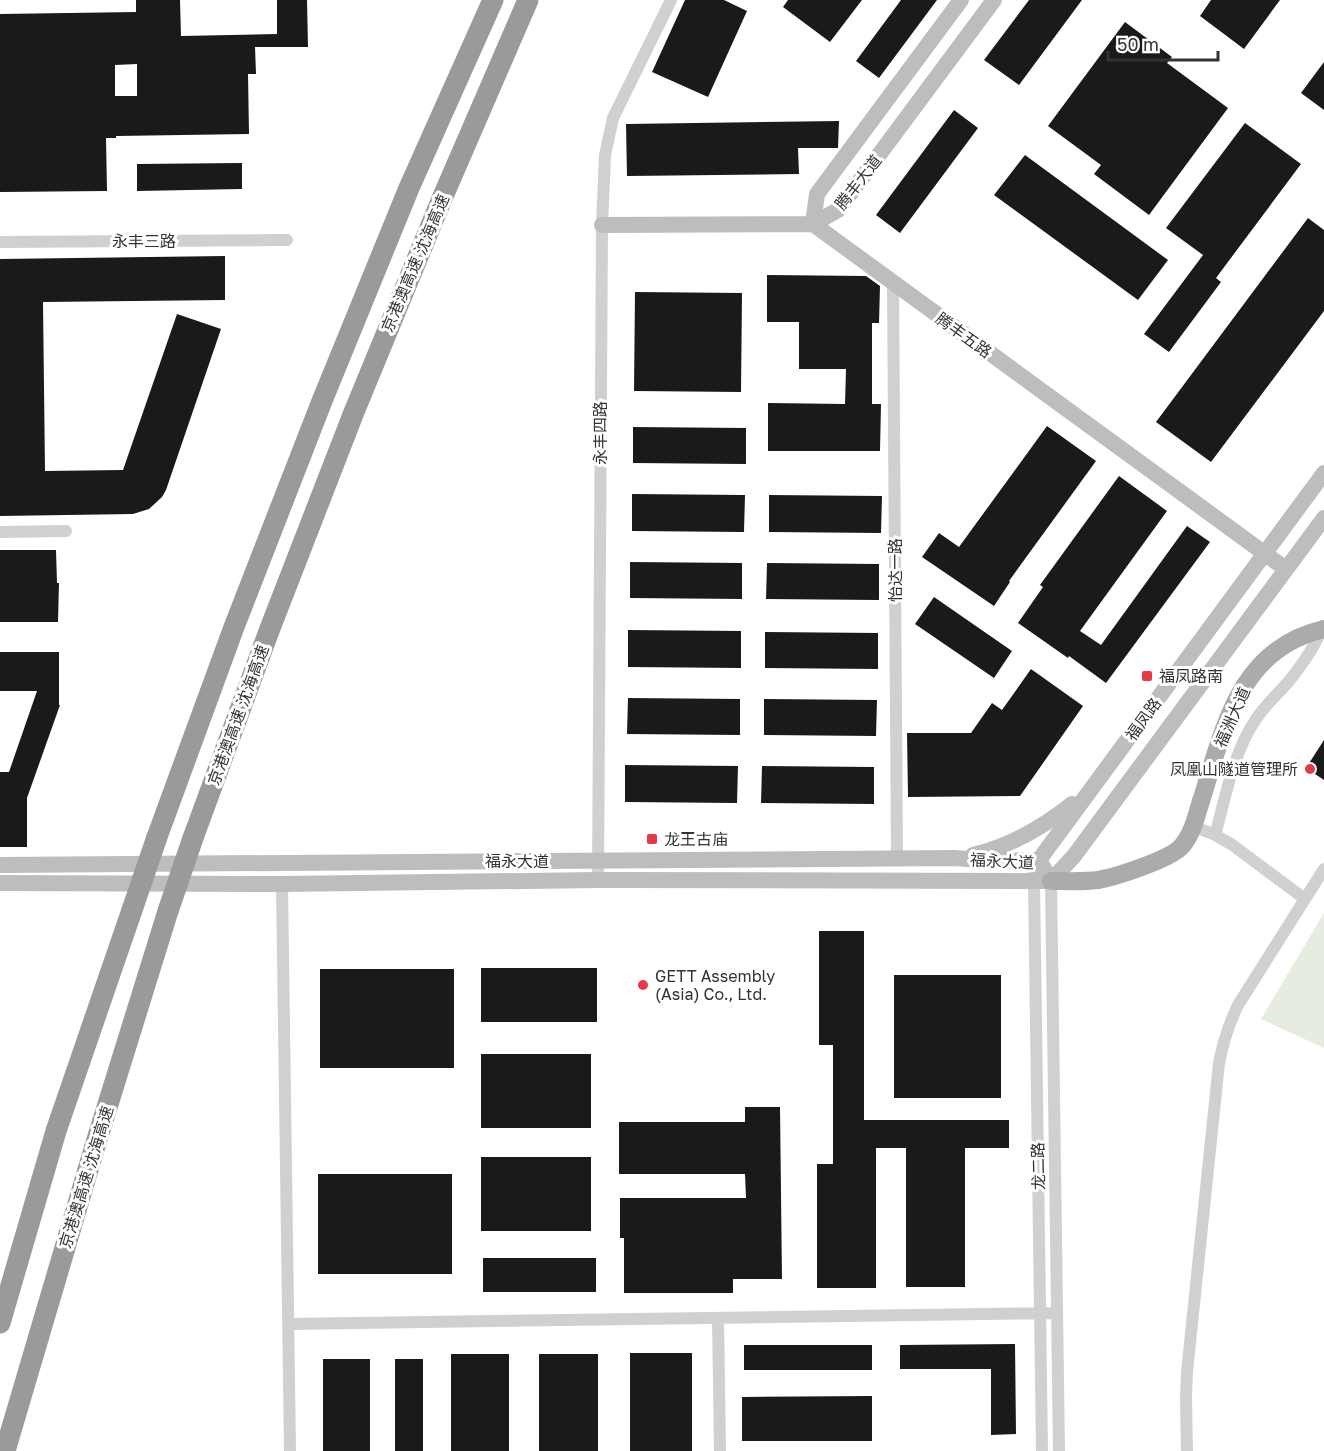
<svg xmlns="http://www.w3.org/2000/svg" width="1324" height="1451" font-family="'Golos Text','Noto Sans SC',sans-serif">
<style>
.green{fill:#e6ecdf}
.building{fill:#1a1a1a;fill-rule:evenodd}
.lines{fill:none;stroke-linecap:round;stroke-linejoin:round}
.street{stroke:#d0d0d0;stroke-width:12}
.secondary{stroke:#bdbdbd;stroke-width:16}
.primary{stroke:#ababab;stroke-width:18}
.highway{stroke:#9a9a9a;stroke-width:21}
.primary-bridge{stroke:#ababab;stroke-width:18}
.highway-bridge{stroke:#9a9a9a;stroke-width:21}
.poi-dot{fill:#e63946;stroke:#fff;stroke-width:2}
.labels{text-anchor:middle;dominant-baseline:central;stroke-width:6;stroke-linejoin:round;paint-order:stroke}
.street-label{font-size:16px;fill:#333;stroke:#fff}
.poi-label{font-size:16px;fill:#333;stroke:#fff;text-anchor:start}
</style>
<rect width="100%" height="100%" fill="#fff"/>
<!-- green -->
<path class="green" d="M1324,913v135l-63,-29z"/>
<!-- building -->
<path class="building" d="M136,0h44l1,36 96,-2v-34h30l1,47h-53l1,27h-8l1,60 -133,2v2h-10l1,53 -107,1v-178l136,-2zM137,64v32h-22v-31z
M685,0h39l23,11 -39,86 -56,-25z
M788,0h74l-32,42 -47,-35z
M901,0h36l-58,78 -23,-17z
M1029,0h53l-63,85 -35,-25z
M1211,0h69l-36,49 -44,-33z
M1125,22l47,35 -5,6 61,45 -79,107 -55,-41 7,-9 -53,-39z
M1324,62v48l-23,-17z
M954,110l24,18 -78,105 -24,-18z
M839,121l-1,27h-40l1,26 -172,2 -1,-52z
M1245,123l56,41 -85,114 5,4 -52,70 -25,-18 59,-79 -37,-27z
M1025,155l143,105 -30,40 -144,-105z
M242,163v26l-105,2v-27z
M1308,218l16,12v81l-113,151 -55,-40z
M225,256v44l-182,2 2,169 78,-1 54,-156 44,15 -55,161 -4,7 -13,12 -16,5 -133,2v-257z
M767,275l99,1 14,10 -1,37h-7v81h9l-1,47h-112v-48l77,1 1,-35h-47v-47h-32z
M635,292l107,1 -1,99 -107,-1z
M1047,426l49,35 -87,120 1,1 -16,24 -72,-49 17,-24 20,14z
M633,427l113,1v36l-113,-1z
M1119,476l48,35 -87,120 21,14 86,-119 23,16 -104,141 -37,-27 -1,2 -50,-35 25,-36 -3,-2z
M632,494l113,1 -1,37 -112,-1z
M769,495l113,1 -1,37 -112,-1z
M0,550h56l1,33h2l-1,39h-58z
M630,562l112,1v36l-112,-1z
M767,563l112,1v36l-113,-1z
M934,597l78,54 -18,27 -79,-54z
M628,630l113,1v37l-113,-1z
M765,632l113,1v36l-113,-1z
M0,652h59v53h1l-33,93v49h-27v-75h9l28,-81h-37z
M1031,669l52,37 -63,90 -112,1 -1,-64h64l21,-30 10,7z
M628,698l112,1v36l-113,-1z
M764,699l113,1 -1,36 -112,-1z
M1324,740v40l-18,-12z
M625,765l113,1 -1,37 -112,-1z
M762,766l112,1v37l-113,-1z
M819,931h45v189h145v28h-44v139h-59v-139h-30v140h-59v-124h16v-119h-14z
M481,968h116v54h-116z
M320,969h134v99h-134z
M894,975h107v123h-107z
M481,1054h110v74h-110z
M745,1107h35l2,172h-49v14h-109v-55h-4v-40h126l-1,-24h-126v-52h126z
M481,1157h110v74h-110z
M318,1174h134v100h-134z
M483,1258h113v34h-113z
M1015,1344l1,90 -25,1v-66h-91v-24z
M744,1345h128v25h-128z
M630,1353h62v98h-62z
M451,1354h58v97h-58z
M539,1354h59v97h-59z
M323,1359h47v92h-47z
M395,1359h28v92h-28z
M872,1396v45h-130v-44z"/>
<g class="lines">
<!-- street -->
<path class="street" d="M0,242l287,-2
M893,282l4,575
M0,532l66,-1
M1193,826l22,9 16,9 74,55
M1215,835c11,-39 18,-82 41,-116 10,-15 22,-25 33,-38 14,-17 26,-34 34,-55
M598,880l4,-655 3,-70 8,-37 58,-118
M1034,881l8,570
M1051,881l8,570
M282,884l8,567
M718,1318l2,133
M288,1324l769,-11
M1187,1451l-1,-53 1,-26 32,-309c4,-21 10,-39 19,-58l86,-136"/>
<!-- secondary -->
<path class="secondary" d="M813,224l25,-14 156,-210
M813,224l4,-30 144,-194
M602,225l211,-1 473,345
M973,855c37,-9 69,-27 99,-51
M0,865l955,-7 36,3 48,-1 12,21
M1036,870l3,-10 285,-387
M1051,881l23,-25 250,-338
M0,883l282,1 316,-4 453,1"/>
<!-- primary -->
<path class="primary" d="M1051,881c15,0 31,1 47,-1 18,-3 69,-20 82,-32 12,-12 16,-31 21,-47"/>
<!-- highway -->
<path class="highway" d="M157,837l77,-210 88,-226 87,-213 84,-188
M193,838l76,-207 85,-219 87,-211 87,-201
M0,1323l56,-192 76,-221
M5,1451l90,-305 73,-235"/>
<!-- primary-bridge -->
<path class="primary-bridge" d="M1201,801c23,-72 37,-152 123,-172"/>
<!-- highway-bridge -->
<path class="highway-bridge" d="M132,910l25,-73
M168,911l25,-73"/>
</g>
<!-- markers -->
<g class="poi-dot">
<rect x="1141" y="670" width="12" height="12" rx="3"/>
<circle cx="1310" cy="769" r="6"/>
<rect x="646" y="833" width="12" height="12" rx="3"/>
<circle cx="643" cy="985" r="6"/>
</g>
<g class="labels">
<!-- street labels -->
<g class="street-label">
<text transform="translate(858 182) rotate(-52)">腾丰大道</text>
<text x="144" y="241">永丰三路</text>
<text transform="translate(415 263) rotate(-67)">京港澳高速 沈海高速</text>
<text transform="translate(964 335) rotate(36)">腾丰五路</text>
<text transform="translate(600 433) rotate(-90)">永丰四路</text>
<text transform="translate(895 570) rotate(-90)">怡达一路</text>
<text transform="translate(238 715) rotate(-70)">京港澳高速 沈海高速</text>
<text transform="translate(1232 717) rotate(-66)">福洲大道</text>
<text transform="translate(1143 719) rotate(-54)">福凤路</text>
<text x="517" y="861">福永大道</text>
<text transform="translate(1002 861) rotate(3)">福永大道</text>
<text transform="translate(1038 1166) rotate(-91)">龙二路</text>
<text transform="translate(86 1177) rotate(-73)">京港澳高速 沈海高速</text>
</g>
<!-- poi labels -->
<g class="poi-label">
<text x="1159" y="676">福凤路南</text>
<text x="1298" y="769" text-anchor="end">凤凰山隧道管理所</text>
<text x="664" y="839">龙王古庙</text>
<text x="655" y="976">GETT Assembly<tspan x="655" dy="18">(Asia) Co., Ltd.</tspan></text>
</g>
</g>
<!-- scale -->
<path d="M1108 51v9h110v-9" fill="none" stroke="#333333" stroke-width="3"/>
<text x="1117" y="51" font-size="18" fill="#333333" stroke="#ffffff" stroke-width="4.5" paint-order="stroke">50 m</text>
</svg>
